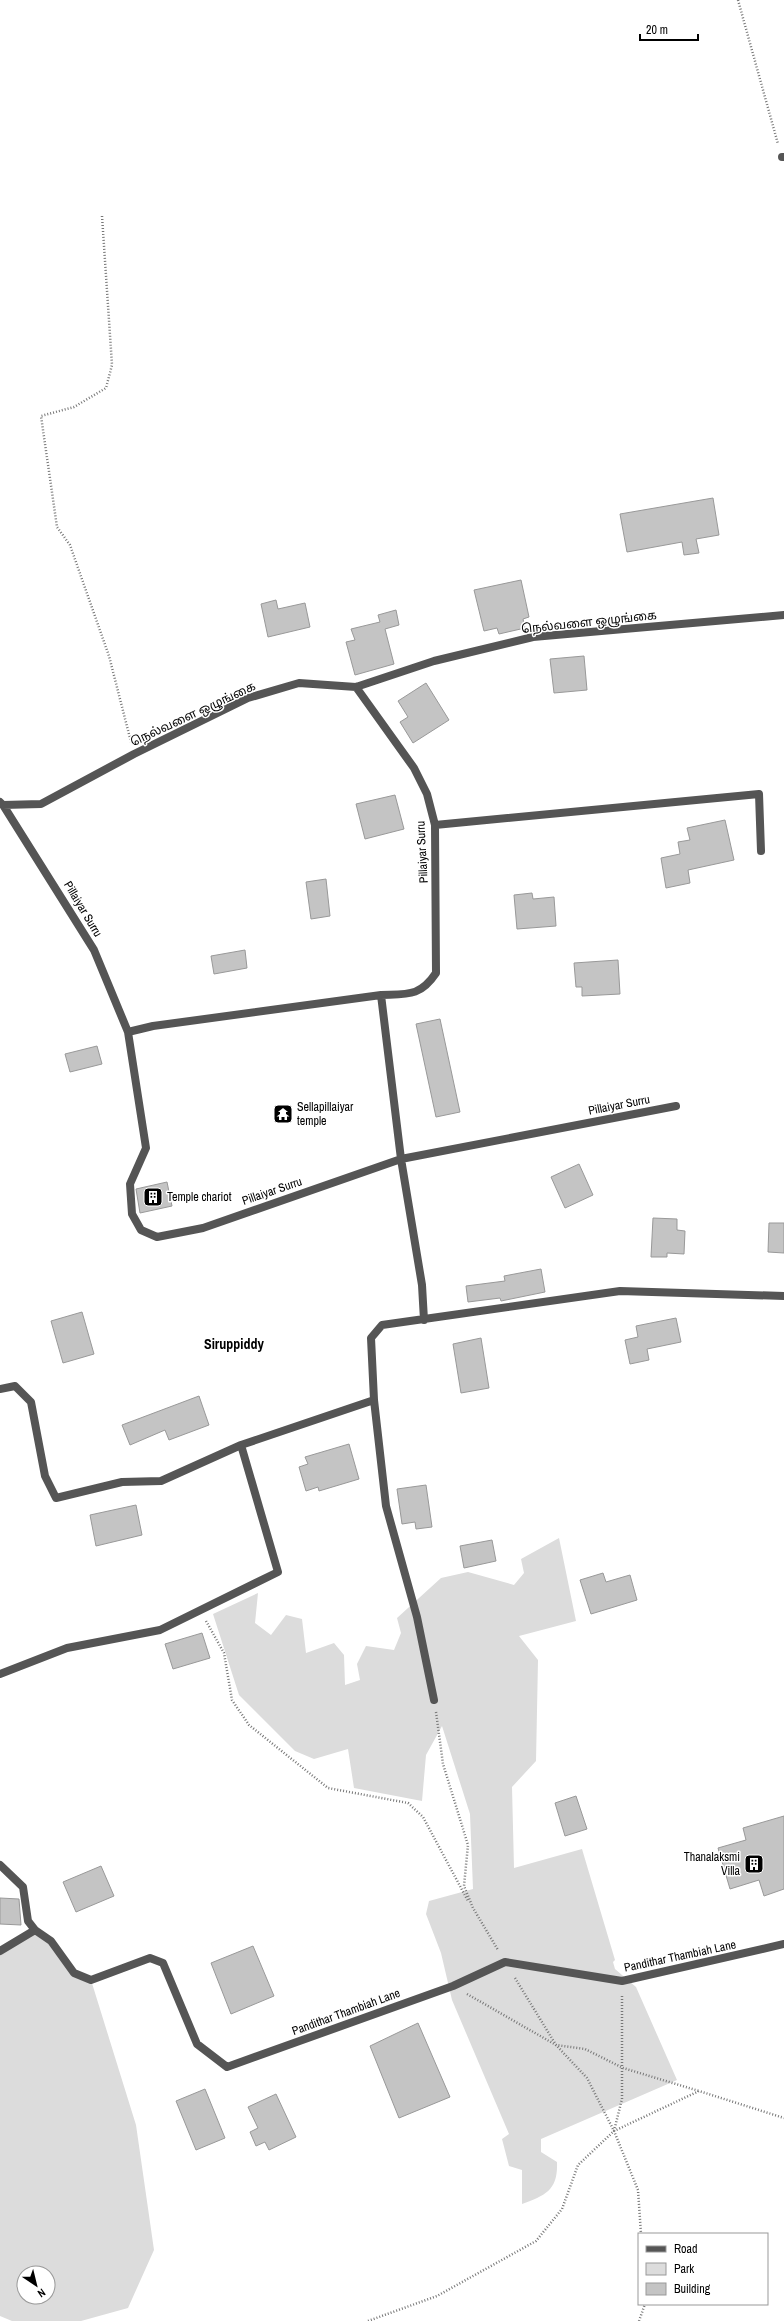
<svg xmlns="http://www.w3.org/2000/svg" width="784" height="2321" font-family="'Archivo Narrow','Noto Sans Tamil',sans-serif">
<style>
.green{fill:#dcdcdc;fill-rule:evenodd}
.building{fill:#c4c4c4;stroke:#999}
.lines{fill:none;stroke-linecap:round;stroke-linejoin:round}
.path{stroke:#777;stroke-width:2.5;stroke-dasharray:1 2;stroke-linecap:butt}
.minor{stroke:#555;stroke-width:8}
.labels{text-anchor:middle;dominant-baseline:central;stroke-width:3;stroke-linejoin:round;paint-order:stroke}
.street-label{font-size:12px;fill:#000;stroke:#fff}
.poi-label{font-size:12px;fill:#000;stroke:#fff;text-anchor:start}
.quarter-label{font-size:14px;font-weight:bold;fill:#000;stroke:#fff}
</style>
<rect width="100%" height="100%" fill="#fff"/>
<!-- green -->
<path class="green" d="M559,1538l17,83 -57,15 19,24 -2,101 -24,26 2,81 68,-19 33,111 -2,2 2,7 21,18 41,93 -136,59v13l16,10c1,28 -11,33 -35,42v-34l-13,-4 -7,-27 7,-5 -57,-134 -11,-47 -15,-39 3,-13 44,-12 -3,-75 -28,-88 -16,29 -4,46 -68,-13 -6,-39 -34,10 -19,-8 -56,-56 -26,-81 45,-21 -3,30 16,12 15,-20 16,4 4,34 28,-10 10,12 1,30 15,-5 -3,-16 9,-18 28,4 7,-17 -4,-15 44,-40 27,-6 46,13 10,-12 -3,-14z
M35,1930l16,11 23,32 17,7 45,145 18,125 -26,58 -47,13h-69l-12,-5v-365zM24,2273h24v24h-24z"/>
<!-- building -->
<path class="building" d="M713,498l6,37 -23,4 3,14 -15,2 -2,-13 -55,10 -7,-38z
M521,580l8,37 -6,2 2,9 -26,6 -2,-6 -13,3 -10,-41z
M276,600l2,9 27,-6 5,24 -42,10 -7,-33z
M396,610l3,15 -14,4 9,35 -39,11 -9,-33 9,-2 -4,-11 29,-7 -2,-7z
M584,656l3,34 -33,3 -4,-34z
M426,683l23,37 -36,23 -13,-21 8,-5 -10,-16z
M395,795l9,34 -39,10 -9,-35z
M725,820l9,40 -46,10 2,13 -24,5 -5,-30 19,-4 -2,-12 12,-2 -3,-12z
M326,879l4,37 -19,3 -5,-37z
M532,893l1,6 21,-2 2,29 -39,3 -3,-34z
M245,950l2,18 -33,6 -3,-18z
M618,960l2,34 -38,2v-9h-6l-2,-24z
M440,1019l20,93 -24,5 -20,-93z
M97,1046l5,18 -32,8 -5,-18z
M579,1164l14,31 -28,13 -14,-31z
M167,1182l5,24 -32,7 -4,-24z
M653,1218l24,1v11l8,1 -1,23 -17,-1v4h-16z
M769,1223h15v30l-16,-1z
M541,1269l4,23 -44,9 -1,-3 -32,4 -2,-16 39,-5 -1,-5z
M82,1312l12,42 -31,9 -12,-42z
M676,1318l5,24 -34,7 2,11 -19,4 -5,-24 13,-3 -2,-11z
M481,1338l8,50 -28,5 -8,-49z
M199,1396l10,29 -40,15 -4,-10 -35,15 -8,-20z
M349,1444l10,35 -40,12 -1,-4 -12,4 -7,-24 9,-3 -3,-7z
M426,1485l6,42 -16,2 -1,-7 -13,2 -5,-35z
M136,1505l6,30 -46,11 -6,-31z
M492,1540l4,21 -32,7 -4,-22z
M603,1573l3,9 24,-7 7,25 -46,14 -11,-34z
M202,1633l8,25 -37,11 -8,-25z
M576,1796l11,33 -22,7 -10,-33z
M784,1816v73l-20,7 -5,-16 -29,9 -12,-41 28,-8 -3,-12z
M101,1866l13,30 -38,16 -13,-30z
M0,1898l19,1 2,26 -21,-1z
M253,1946l21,50 -43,18 -20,-51z
M418,2023l32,74 -51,21 -29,-72z
M205,2089l20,49 -29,12 -20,-49z
M276,2094l20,43 -27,13 -4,-8 -9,4 -6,-14 8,-4 -10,-21z"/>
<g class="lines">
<!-- path -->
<path class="path" d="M738,0l40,144
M102,216l10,149 -6,23 -32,19 -33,9 16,111 13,18 39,111 22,86
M206,1621l18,32 8,47 17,25 79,63 80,15 15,14 45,84
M436,1712l7,52 25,81 -4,41 9,22 25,42
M515,1978l41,67 29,4 38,19 76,23
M467,1994l89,51 31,33 27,53 24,59 3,44
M614,2131l8,-32v-104
M368,2321l69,-25 99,-55 26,-32 16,-44 36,-34 85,-40 85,27
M639,2321l6,-17"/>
<!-- minor -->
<path class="minor" d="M782,157h2
M0,802l3,3 38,-1 93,-50 114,-56 51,-15 57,4 78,-26 99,-24 251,-22
M3,805l91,145 34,82 25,-6 228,-31c26,-1 39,2 55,-22l-1,-148 -8,-31 -13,-26 -58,-81
M435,825l324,-31 2,57
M381,995l20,164 21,126 2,35
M128,1032l18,116 -16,36 2,30 9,16 16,7 46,-9 198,-69 275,-53
M0,1389l15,-3 16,16 14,74 11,22 66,-16 39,-1 80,-36 133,-45 -3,-62 11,-13 238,-34 164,5
M374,1400l12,106 31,111 17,83
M0,1674l67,-26 93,-18 118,-58 -37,-127
M0,1865l23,22 5,34 7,9
M0,1951l35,-21 16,11 23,32 17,7 59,-22 13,5 34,81 30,23 226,-81 52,-24 117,19 162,-37"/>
</g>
<!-- icons -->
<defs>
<g id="temple-square" transform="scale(1)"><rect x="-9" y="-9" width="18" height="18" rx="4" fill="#000" stroke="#fff"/><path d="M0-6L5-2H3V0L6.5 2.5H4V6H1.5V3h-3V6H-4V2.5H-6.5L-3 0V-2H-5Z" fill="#fff"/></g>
<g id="building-square" transform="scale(1)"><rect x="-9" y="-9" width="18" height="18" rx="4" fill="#000" stroke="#fff"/><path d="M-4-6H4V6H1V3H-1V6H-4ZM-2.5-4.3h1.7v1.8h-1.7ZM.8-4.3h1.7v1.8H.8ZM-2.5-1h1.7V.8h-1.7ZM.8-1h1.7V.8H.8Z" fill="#fff"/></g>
</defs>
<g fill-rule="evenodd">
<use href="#temple-square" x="283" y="1114"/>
<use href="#building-square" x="153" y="1197"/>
<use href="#building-square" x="754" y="1864"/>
</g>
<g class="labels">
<!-- street labels -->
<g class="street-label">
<text transform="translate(589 622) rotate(-6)">நெல்வளை ஒழுங்கை</text>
<text transform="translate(193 714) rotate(-25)">நெல்வளை ஒழுங்கை</text>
<text transform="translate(422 852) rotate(-93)">Pillaiyar Surru</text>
<text transform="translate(83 909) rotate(59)">Pillaiyar Surru</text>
<text transform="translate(619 1105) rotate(-11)">Pillaiyar Surru</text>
<text transform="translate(272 1191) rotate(-19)">Pillaiyar Surru</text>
<text transform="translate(680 1956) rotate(-12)">Pandithar Thambiah Lane</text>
<text transform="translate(346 2012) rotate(-20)">Pandithar Thambiah Lane</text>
</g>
<!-- poi labels -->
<g class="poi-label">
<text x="297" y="1107">Sellapillaiyar<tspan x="297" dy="14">temple</tspan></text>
<text x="167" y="1197">Temple chariot</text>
<text x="740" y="1857" text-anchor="end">Thanalaksmi<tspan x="740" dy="14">Villa</tspan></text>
</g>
<!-- quarter labels -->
<g class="quarter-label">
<text x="234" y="1344">Siruppiddy</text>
</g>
</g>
<!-- legend -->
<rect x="638" y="2233" width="130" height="72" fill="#ffffff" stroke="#999999"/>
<rect x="646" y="2246" width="20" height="6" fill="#555555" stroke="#999999"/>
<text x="674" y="2253" font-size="12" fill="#000000">Road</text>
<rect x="646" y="2263" width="20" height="12" fill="#dcdcdc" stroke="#999999"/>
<text x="674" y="2273" font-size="12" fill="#000000">Park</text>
<rect x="646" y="2283" width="20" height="12" fill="#c4c4c4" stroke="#999999"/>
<text x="674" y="2293" font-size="12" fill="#000000">Building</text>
<!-- north arrow -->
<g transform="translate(36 2285) rotate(145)"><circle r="19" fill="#ffffff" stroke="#999999"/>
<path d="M0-3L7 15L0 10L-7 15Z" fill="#000000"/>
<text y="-6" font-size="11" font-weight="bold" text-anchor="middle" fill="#000000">N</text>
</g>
<!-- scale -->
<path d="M640 34v6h58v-6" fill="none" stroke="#000000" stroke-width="2"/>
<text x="646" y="34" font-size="12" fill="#000000" stroke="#ffffff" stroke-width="3" paint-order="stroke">20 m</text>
</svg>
